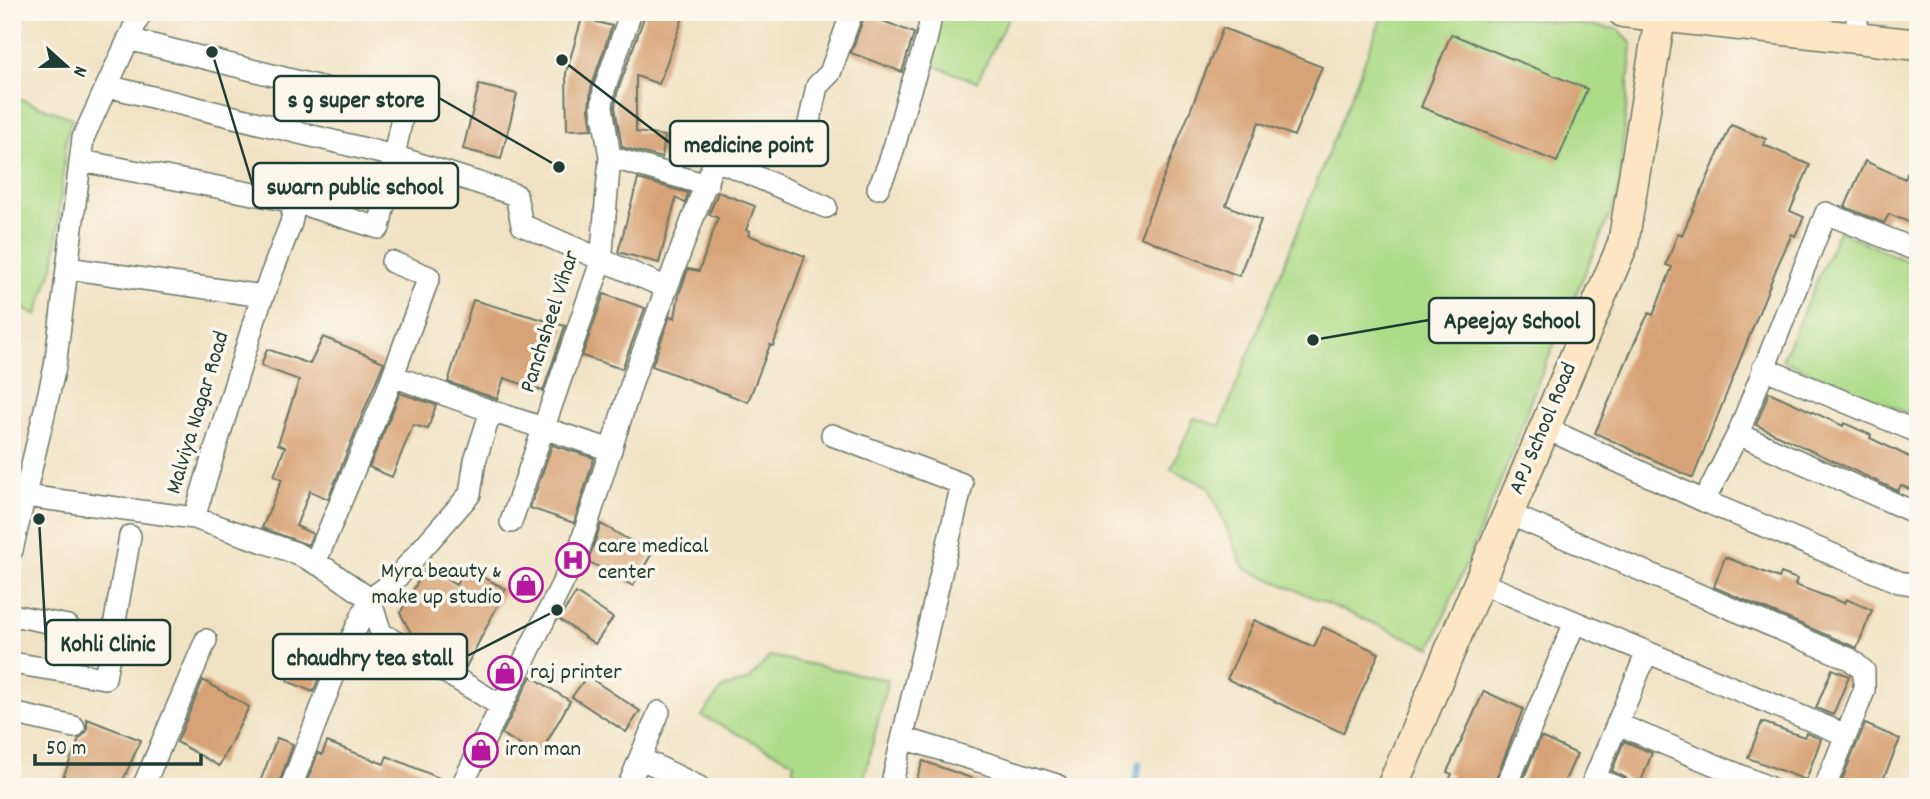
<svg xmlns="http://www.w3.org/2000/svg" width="1930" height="799" font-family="Dekko,sans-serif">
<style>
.green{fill:#addb88;stroke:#668c5e;stroke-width:2}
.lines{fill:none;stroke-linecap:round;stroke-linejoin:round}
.stream{stroke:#68a6da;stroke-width:7}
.building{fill:#d7a275}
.street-casing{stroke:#687766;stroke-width:24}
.secondary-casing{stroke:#687766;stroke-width:33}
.street{stroke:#fff;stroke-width:21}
.secondary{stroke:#fce6c4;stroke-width:30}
.labels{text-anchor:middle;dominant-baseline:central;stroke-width:7;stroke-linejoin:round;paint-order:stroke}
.street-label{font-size:23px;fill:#1f3d34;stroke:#fbf7ec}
.poi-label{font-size:23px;fill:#1f3d34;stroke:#fbf7ec;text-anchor:start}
.leader{fill:none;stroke:#1f3d34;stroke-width:2.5}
.callout-dot{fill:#1f3d34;stroke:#fbf7ec;stroke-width:2.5}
.callout{fill:#fbf7ec;stroke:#1f3d34;stroke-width:2.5}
.callout-label{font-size:24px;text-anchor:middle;font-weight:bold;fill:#1f3d34}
</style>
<rect width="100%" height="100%" fill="#fbf7ec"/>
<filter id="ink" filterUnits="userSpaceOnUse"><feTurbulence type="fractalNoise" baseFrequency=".0143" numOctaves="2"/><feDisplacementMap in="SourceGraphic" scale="14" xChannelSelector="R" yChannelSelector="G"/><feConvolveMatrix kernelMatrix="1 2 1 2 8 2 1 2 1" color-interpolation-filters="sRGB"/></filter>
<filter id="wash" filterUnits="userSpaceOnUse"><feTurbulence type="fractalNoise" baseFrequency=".00686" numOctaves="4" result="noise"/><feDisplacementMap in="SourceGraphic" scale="28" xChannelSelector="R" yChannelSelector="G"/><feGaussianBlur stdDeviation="1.57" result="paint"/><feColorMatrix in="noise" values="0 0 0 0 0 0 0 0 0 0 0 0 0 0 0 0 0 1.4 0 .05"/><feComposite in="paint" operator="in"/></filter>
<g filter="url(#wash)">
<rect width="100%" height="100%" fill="#f1e2c4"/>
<!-- green -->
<path class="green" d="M936,12h75l-34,70 -50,-19z
M1384,12h91l143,17 14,15 -14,152 -86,200 -18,53 -83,199 -187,-80 -35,-81 -38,-18 23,-51 26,8z
M12,96l60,22 -6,22 -11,120 -18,55 -25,-11z
M1839,231l79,35v142l-4,8 -132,-56z
M770,656l118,24 -26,107h-72l4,-25 -92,-46 20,-28 27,-8z"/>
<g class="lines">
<!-- stream -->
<path class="stream" d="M1134,787l5,-23"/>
</g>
<g id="blocks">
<!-- building -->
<path class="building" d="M646,12h39l-26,72 -23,-8v56l29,4 -3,22 -40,-11 -7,-40 2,-14z
M865,14l49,19 -12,39 -51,-19z
M582,18l30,8 -21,62 -2,21 3,20 -25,1 -1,-57z
M1223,28l99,39 -28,69 -35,-14 -33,83 35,15 -22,56 -99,-39z
M1451,34l136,55 -30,73 -136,-55z
M479,85l38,9 -16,65 -38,-10z
M1731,125l35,14 -2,6 46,20 -20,46 14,6 -9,19 -3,-2 -15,33 -84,211 -98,-45 46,-105 8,-15 4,2 19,-48 -6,-2 12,-32 4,2z
M1918,149v77l-29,-12 -5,9 -39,-16 20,-46 40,18z
M638,179l50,14 -3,10 -9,-5 -17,65 -41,-11z
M718,192l37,14 -9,24 4,1 -2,4 57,21 -32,90 -3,-1 -22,57 -96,-36 18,-50 5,2 4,-24 9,-25 11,2 19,-53 -9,-4z
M604,294l41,14 -23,61 -40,-13z
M473,300l92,26 -22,65 -39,-13 -7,21 -49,-17z
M323,337l61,25 -56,137 -18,-8 -14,35 17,8 -5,11 -46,-17 20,-49 -8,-3 11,-29 -7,-3 21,-64 -38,-14 6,-17 43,15z
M1769,392l74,34 1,-3 27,12 -1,3 48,23v32l-17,-8 -3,6 -142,-66z
M400,393l36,12 -8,24 -15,-4 -21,52 -23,-10z
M552,445l42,13 -20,65 -44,-15z
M601,524l51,29 -19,33 -45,-25z
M1725,557l54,21 2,-5 16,6 -2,6 49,18 2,-4 26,11 -15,38 -143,-61z
M426,567l30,18 9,-17 41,21 -40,78 -52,-29 -14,-25z
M576,593l37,25 -18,26 -36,-25z
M1254,620l60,27 9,-20 56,26 -36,80 -116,-54z
M302,646l26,11 -15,35 -26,-11z
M1832,669l17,7 -16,39 -17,-7z
M531,676l39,25 -31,55 -37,-22z
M587,676l53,35 -14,21 -54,-35z
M203,680l46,27 -30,59 -42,-24z
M1484,691l39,18 -30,78h-47l6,-13 -5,-2z
M87,719l54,21 -21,47h-61l20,-48 8,-8z
M1762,722l42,15 2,-4 15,6 -15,41 -58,-22z
M1865,724l35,15 -20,48h-41z
M1541,737l36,17 -15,33h-42z
M277,738l16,6 -15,43h-20z
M1624,741l28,12 -13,34 -10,-1 -3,-8 -14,-7z
M327,742l57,22 3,-8 62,26 -1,5h-143l13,-34 4,2z
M923,761l65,23 -1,3h-73z"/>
</g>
</g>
<g filter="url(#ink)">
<use href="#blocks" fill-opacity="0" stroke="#687766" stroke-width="2"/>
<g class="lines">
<!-- street casing -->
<g class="street-casing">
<path id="street" d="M1855,40l3,-28
M107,86l287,70 122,39 6,30 145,63
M807,133l10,-47 13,-13 22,-61
M610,157l97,28
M82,161l213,41 84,26 25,-120 -276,-69
M878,188c17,-32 21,-65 32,-98 8,-26 19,-50 21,-78
M67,268l196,28
M1763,368l155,64
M491,411l120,39
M1545,428l159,73 195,81 19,3
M1738,434l180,80
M832,435l130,49 -71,303
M25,496l169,22 102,35 31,16 43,30 11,34 120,73
M1704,501l34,-67 88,-221 92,38
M1509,514l341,145 14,12v20l-39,96
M194,518l64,-209 33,-86 4,-21
M511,522l90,-260 9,-105 -8,-50 2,-17 27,-78
M12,550l43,-183 28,-229 58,-126
M315,563l71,-169 43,-117 -37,-15
M1479,582l367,153
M12,615l56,11
M12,663l93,15 25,-142
M12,713l62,14
M1617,724l151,63
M903,738l154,47
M640,758l59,29
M1594,778l22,9
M143,787l63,-147
M291,787l41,-107 38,-81 22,-16 78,-89 5,-33 16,-50 -98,-35
M461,787l118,-237 55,-174 81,-217 111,48
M628,787l31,-75
M1506,787l69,-165
M1591,787l56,-135"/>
</g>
<!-- secondary casing -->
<g class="secondary-casing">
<path id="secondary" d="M1623,12l295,33
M1392,787l231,-543 37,-227"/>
</g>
<!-- street -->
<use href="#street" class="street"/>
<!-- secondary -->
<use href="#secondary" class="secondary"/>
</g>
</g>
<!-- icons -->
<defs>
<g id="hospital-ring" transform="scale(1.75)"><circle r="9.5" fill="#fbf7ec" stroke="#b5179e" stroke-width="1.5"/><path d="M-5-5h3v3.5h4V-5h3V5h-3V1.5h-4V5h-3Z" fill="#b5179e"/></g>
<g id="shop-ring" transform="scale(1.75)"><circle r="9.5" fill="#fbf7ec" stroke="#b5179e" stroke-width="1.5"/><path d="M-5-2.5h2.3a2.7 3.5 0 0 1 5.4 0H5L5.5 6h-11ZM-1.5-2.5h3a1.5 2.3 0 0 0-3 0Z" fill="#b5179e"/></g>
</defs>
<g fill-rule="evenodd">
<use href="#hospital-ring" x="573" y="560"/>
<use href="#shop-ring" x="526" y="585"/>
<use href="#shop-ring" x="505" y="673"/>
<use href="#shop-ring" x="481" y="750"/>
</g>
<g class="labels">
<!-- street labels -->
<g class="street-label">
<text transform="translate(551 322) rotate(-72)">Panchsheel Vihar</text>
<text transform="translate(199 413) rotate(-73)">Malviya Nagar Road</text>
<text transform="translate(1544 429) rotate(-67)">APJ School Road</text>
</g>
<!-- poi labels -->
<g class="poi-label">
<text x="598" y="547">care medical<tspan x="598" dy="26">center</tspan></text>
<text x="502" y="572" text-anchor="end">Myra beauty &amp;<tspan x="502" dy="26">make up studio</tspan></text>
<text x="530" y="673">raj printer</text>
<text x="505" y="750">iron man</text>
</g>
</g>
<!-- callouts -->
<path class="leader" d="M559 167L439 98M562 60L670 143M212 52L253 186M1313 340L1429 320M39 519L46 642M557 610L467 656"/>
<g class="callout-dot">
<circle cx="559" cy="167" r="7"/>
<circle cx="562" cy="60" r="7"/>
<circle cx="212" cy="52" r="7"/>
<circle cx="1313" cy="340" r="7"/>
<circle cx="39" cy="519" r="7"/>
<circle cx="557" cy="610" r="7"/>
</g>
<g class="callout">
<rect x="274" y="76" width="165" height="45" rx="7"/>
<rect x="670" y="121" width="158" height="45" rx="7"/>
<rect x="253" y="163" width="205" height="45" rx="7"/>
<rect x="1429" y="298" width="165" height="45" rx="7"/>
<rect x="46" y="620" width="124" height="45" rx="7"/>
<rect x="273" y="634" width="194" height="45" rx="7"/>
</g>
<g class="callout-label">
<text x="356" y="107">s g super store</text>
<text x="749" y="152">medicine point</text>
<text x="355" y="194">swarn public school</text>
<text x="1512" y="328">Apeejay School</text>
<text x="108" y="651">Kohli Clinic</text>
<text x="370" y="665">chaudhry tea stall</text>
</g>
<!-- margin -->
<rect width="1930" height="799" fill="none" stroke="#fbf7ec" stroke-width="42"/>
<!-- north arrow -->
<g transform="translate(66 66) rotate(111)" stroke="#fbf7ec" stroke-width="5" paint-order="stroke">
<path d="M0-5L12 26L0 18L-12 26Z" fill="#1f3d34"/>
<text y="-10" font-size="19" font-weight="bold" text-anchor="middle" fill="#1f3d34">N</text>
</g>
<!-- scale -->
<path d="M35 754v10h166v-10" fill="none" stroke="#1f3d34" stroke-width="3.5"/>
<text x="46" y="754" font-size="21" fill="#1f3d34" stroke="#fbf7ec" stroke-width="5" paint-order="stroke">50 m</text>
</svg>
